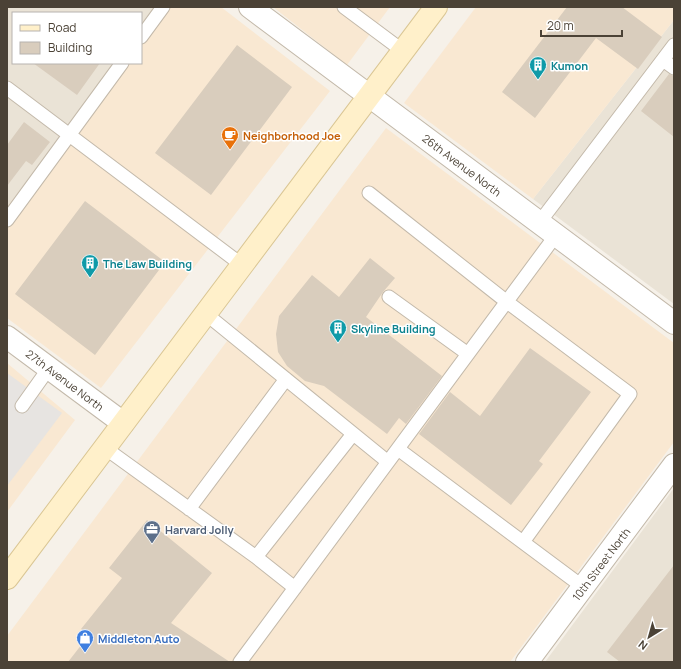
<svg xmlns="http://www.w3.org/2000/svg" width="681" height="669" font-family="Manrope,sans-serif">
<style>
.residential{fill:#eae3d6}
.commercial{fill:#f9e8d2}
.parking{fill:#e7e4e1}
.building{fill:#d9cdbd}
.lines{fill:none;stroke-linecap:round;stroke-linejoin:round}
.lane-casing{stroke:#c3b9aa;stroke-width:15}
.street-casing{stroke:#c3b9aa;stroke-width:24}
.secondary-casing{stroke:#dac694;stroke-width:24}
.lane{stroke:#fff;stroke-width:13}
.street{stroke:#fff;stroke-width:22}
.secondary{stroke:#fff0ca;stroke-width:22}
.labels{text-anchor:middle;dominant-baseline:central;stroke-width:3;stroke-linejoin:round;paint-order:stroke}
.culture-label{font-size:11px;font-weight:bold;fill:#0d838f;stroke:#fff;text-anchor:start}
.food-label{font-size:11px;font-weight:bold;fill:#c56008;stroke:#fff;text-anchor:start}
.street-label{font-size:11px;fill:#4b4236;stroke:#fff}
.service-label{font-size:11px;font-weight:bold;fill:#4e5e75;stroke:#fff;text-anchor:start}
.shop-label{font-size:11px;font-weight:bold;fill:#366cbe;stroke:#fff;text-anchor:start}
</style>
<rect width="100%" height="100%" fill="#f6f1e9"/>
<!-- residential -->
<path class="residential" d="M7,7h153l-19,25v-19h-128v50h104l-110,144z
M674,20v284l-141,-105z
M674,488v174h-129z"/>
<!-- commercial -->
<path class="commercial" d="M160,7h61l109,84 -229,297 -94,-70v-111l110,-144h24v-31z
M273,7h117l-43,58z
M476,7h198v13l-141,179 -129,-96z
M386,128l288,215v99l-164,220h-503v-26z
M7,363l68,57 -68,92z"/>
<!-- parking -->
<path class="parking" d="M7,373l55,40 -55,73z"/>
<!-- building -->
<path class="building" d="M567,7h55l40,30 -24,32 -42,-31 -61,80 -33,-26z
M237,45l55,42 -81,108 -56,-42z
M33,63h67l-23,32z
M669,74l5,2v61l-33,-26z
M24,122l26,20 -18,23 -6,-4 -19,25v-41z
M85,201l80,61 -70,93 -80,-61z
M370,258l25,20 -12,14 -17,25 76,59 -36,48 -7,-6 -12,16 -63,-48 -19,-5 -18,-15 -9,-14 -2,-18 3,-18 33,-41 27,22z
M530,348l61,44 -52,69 4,3 -32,41 -92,-71 31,-42 30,24z
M147,520l65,53 -41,50 59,39h-162l21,-27 -8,-6 41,-51 -13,-10z
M674,565v97h-54l-13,-10z"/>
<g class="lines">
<!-- lane casing -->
<g class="lane-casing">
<path id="lane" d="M344,7l59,44
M141,37l22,-30
M663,60l11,8
M7,88l235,177
M369,193l138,109 123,92 -107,148
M7,220l115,-157
M539,223l135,-178
M389,297l79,57
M206,314l182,148
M22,406l27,-38
M105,448l151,109
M398,449l185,138
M189,509l97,-130
M295,588l-39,-31 97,-123
M240,662l316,-427"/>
</g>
<!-- street casing -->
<g class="street-casing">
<path id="street" d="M250,7l424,316
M7,337l116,86
M527,662l147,-197"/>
</g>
<!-- secondary casing -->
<g class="secondary-casing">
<path id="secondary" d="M7,578l429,-571"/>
</g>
<!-- lane -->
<use href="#lane" class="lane"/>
<!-- street -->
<use href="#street" class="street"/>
<!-- secondary -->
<use href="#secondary" class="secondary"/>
</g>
<!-- icons -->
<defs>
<g id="building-pin" transform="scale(0.9)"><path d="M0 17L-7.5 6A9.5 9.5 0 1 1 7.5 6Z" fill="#0f9aa8" stroke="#fff"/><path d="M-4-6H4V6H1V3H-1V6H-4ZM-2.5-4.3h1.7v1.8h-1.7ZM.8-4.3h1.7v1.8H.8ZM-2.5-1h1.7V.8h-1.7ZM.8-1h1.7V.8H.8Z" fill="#fff"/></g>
<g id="cafe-pin" transform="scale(0.9)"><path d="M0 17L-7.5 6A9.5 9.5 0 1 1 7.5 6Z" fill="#e8710a" stroke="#fff"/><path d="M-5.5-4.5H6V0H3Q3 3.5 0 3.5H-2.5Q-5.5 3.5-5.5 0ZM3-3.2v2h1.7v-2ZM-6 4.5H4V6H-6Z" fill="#fff"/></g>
<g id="office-pin" transform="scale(0.9)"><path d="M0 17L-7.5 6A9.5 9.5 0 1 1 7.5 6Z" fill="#5c6f8a" stroke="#fff"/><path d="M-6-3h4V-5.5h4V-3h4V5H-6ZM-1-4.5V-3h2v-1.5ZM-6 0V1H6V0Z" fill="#fff"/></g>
<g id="shop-pin" transform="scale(0.9)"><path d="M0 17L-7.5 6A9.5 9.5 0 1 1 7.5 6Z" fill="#3f7fe0" stroke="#fff"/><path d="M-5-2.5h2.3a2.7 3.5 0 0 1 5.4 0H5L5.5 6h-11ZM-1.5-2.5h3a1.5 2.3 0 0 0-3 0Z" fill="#fff"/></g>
</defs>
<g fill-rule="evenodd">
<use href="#building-pin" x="538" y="65"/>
<use href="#cafe-pin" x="230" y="135"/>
<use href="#building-pin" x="90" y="263"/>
<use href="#building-pin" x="338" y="328"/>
<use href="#office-pin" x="152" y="529"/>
<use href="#shop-pin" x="85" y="638"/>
</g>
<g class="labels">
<!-- culture labels -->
<g class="culture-label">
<text x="551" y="65">Kumon</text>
<text x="103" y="263">The Law Building</text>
<text x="351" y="328">Skyline Building</text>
</g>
<!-- food labels -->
<g class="food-label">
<text x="243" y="135">Neighborhood Joe</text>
</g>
<!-- street labels -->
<g class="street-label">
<text transform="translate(462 165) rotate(37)">26th Avenue North</text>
<text transform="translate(65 380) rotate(37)">27th Avenue North</text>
<text transform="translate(601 564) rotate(-53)">10th Street North</text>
</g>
<!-- service labels -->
<g class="service-label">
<text x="165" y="529">Harvard Jolly</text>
</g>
<!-- shop labels -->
<g class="shop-label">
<text x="98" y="638">Middleton Auto</text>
</g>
</g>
<!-- border -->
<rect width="681" height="669" fill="none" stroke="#4b4236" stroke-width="16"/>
<!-- legend -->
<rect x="12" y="12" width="130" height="52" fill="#ffffff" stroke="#b7b3af"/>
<rect x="20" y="25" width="20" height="6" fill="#fff0ca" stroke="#b7b3af"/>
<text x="48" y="32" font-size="12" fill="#4b4236">Road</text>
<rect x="20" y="42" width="20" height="12" fill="#d9cdbd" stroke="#b7b3af"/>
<text x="48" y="52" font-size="12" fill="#4b4236">Building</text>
<!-- north arrow -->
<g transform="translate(649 637) rotate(217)" stroke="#ffffff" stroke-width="3" paint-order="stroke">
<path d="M0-3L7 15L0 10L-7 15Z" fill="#4b4236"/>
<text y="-6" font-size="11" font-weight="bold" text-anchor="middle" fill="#4b4236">N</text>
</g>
<!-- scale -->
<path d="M541 30v6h81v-6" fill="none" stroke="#4b4236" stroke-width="2"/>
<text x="547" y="30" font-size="12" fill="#4b4236" stroke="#ffffff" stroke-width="3" paint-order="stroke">20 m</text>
</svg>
